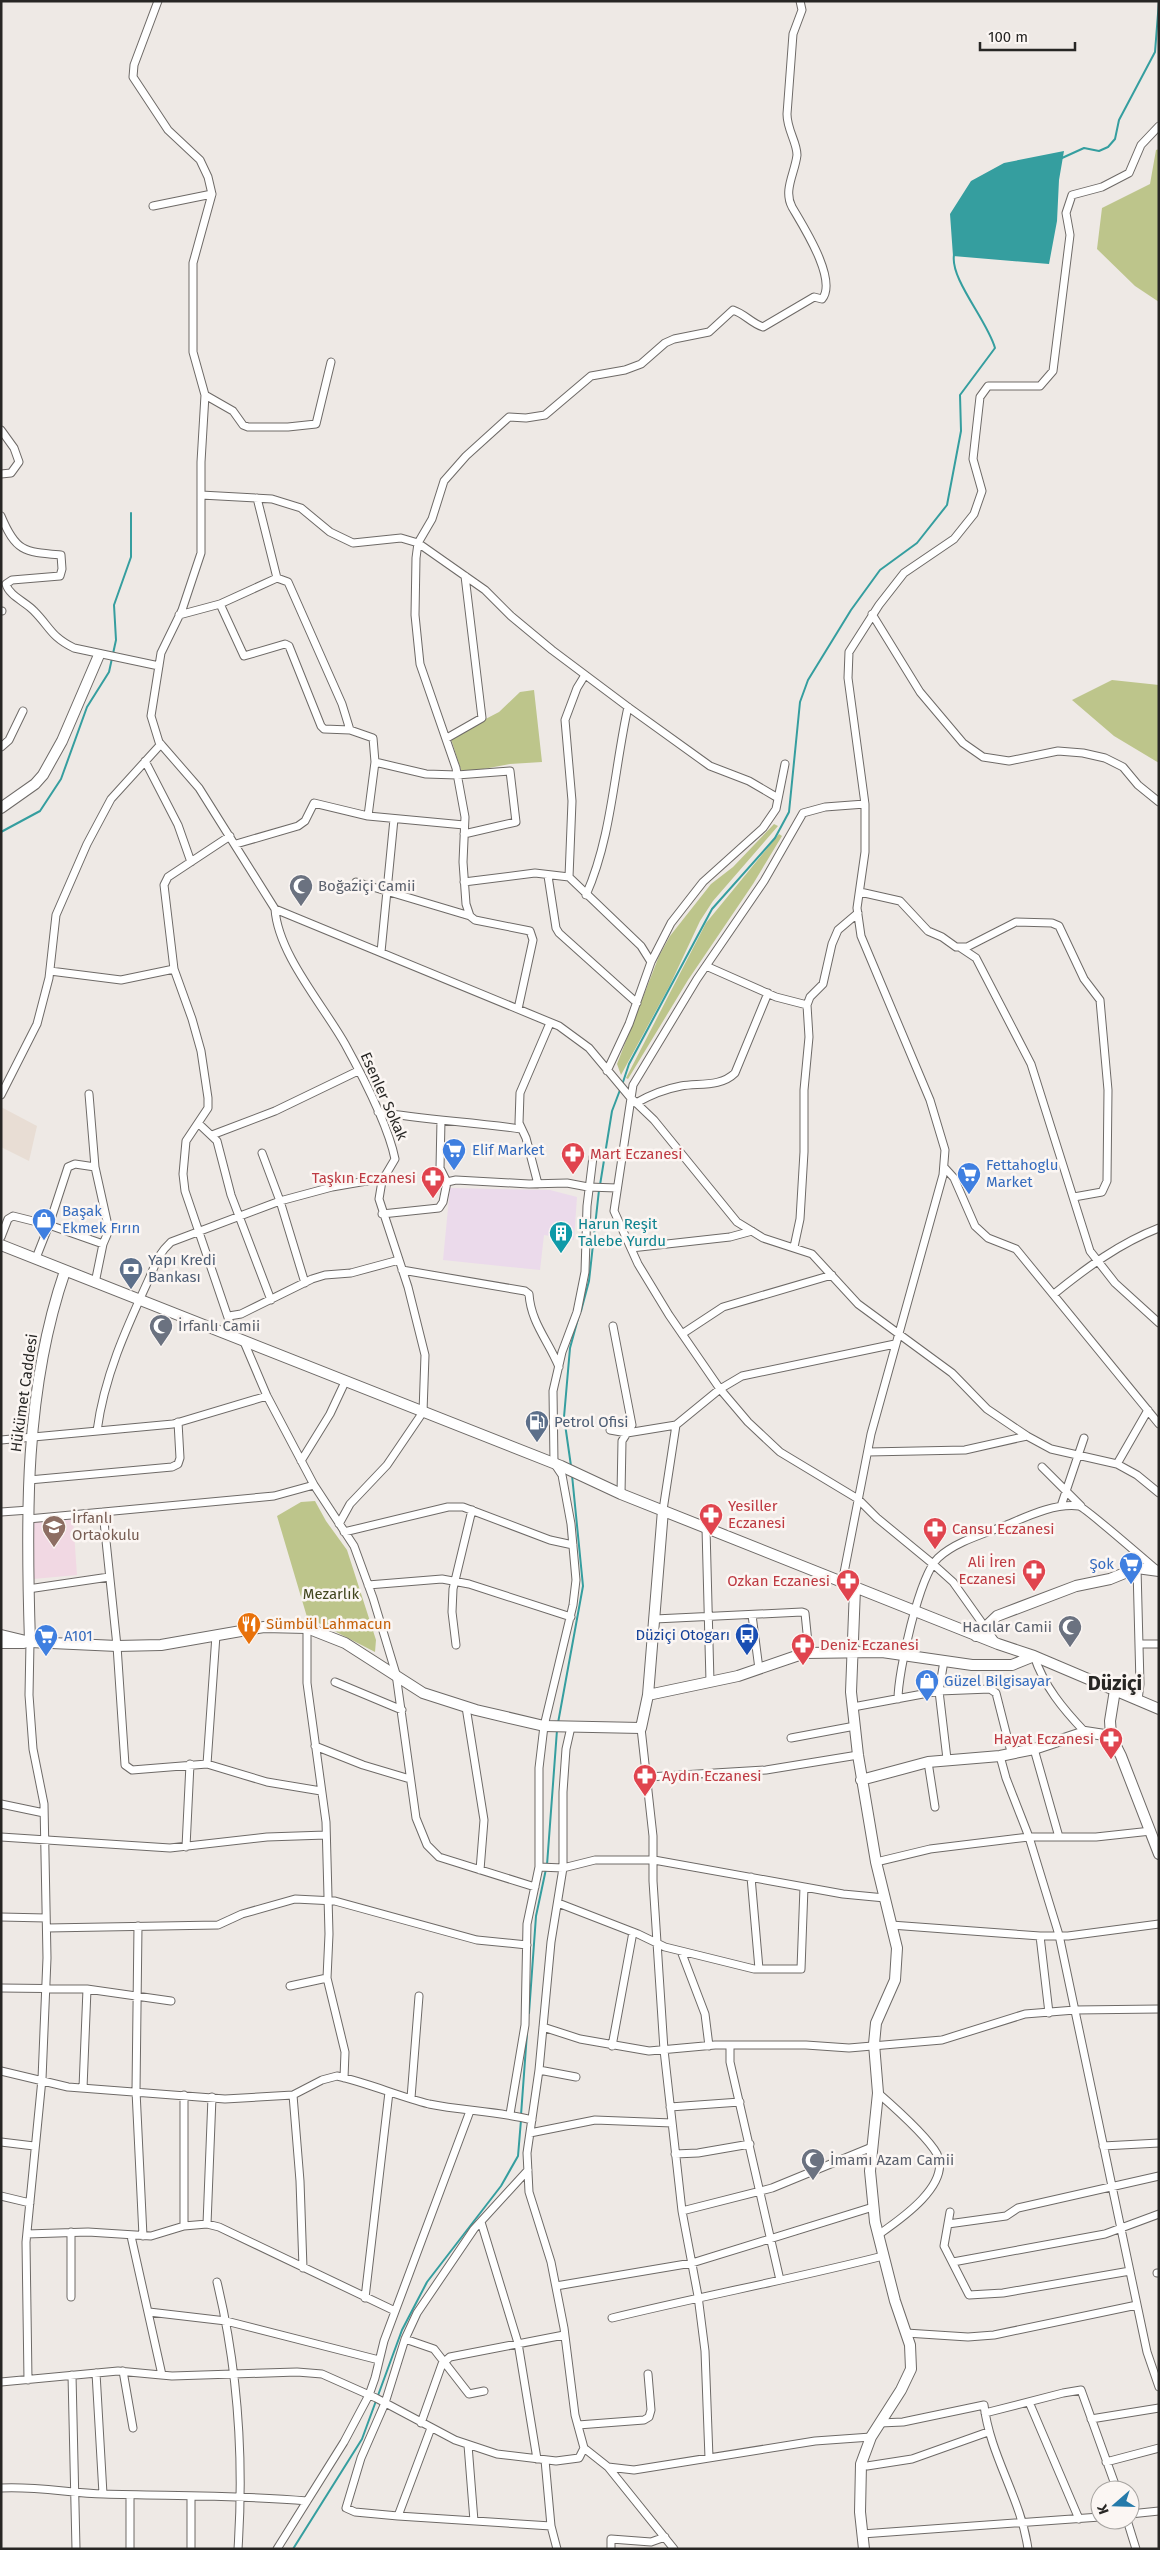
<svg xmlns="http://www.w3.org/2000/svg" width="1160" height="2550" font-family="'Fira Sans',sans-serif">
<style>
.built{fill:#e8ddd4}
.education{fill:#f1d8e3}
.medical{fill:#ebdaeb}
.green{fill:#bdc58b}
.water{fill:#359e9f}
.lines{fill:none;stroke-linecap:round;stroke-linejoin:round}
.stream{stroke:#359e9f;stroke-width:2}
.street-casing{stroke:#6e6a67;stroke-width:9}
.secondary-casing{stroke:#6e6a67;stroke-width:12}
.street{stroke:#fff;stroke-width:7}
.secondary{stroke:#fff;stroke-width:10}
.labels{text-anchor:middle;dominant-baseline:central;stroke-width:5;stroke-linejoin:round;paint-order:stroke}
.worship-label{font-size:15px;fill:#5b616d;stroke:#fbf6f3;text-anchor:start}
.street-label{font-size:15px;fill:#272624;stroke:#fbf6f3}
.shop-label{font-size:15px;fill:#366cbe;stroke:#fbf6f3;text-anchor:start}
.health-label{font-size:15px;fill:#be3a42;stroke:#fbf6f3;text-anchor:start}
.culture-label{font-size:15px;fill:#0d838f;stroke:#fbf6f3;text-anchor:start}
.service-label{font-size:15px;fill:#4e5e75;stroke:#fbf6f3;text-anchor:start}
.education-label{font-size:15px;fill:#785e54;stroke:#fbf6f3;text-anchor:start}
.park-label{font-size:15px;fill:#41451e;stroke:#fbf6f3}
.food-label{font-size:15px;fill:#c56008;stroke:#fbf6f3;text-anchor:start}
.transit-label{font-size:15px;fill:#164399;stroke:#fbf6f3;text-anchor:end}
.district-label{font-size:20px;font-weight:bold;fill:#272624;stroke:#fbf6f3}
</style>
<rect width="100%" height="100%" fill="#eee9e5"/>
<!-- built -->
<path class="built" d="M1,1107l36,19 -8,35 -28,-14z"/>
<!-- education -->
<path class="education" d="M73,1518l4,57 -44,4 -1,-58z"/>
<!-- medical -->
<path class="medical" d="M450,1188l100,2 27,7 -3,43 -30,-5 -4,35 -97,-10z"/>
<!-- green -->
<path class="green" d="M1159,149v153l-24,-16 -38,-37 5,-41 48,-24 6,-34z
M1112,680l47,5v78l-45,-27 -42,-36z
M534,690l8,72 -32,2 -48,9 -11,-34 4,-4 44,-23 21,-20z
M774,824l4,2 -65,75 -13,20 -30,64 -49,90 -4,-11 42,-108 11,-20 41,-52 22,-17z
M779,834l3,2 -29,48 -65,96 -60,99 -2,-1 80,-155z
M315,1501l11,20 21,29 29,90 -1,12 -68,-35 -30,-101 24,-14z"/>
<!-- water -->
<path class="water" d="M1064,151l-5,29 -2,41 -8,43 -96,-8 -3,-42 21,-33 33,-18z"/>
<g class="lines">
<!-- stream -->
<path class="stream" d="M1062,158l22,-10 15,3 9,-4 7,-8 4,-19 36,-68 4,-51
M1,832l39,-21 21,-32 26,-72 22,-35 7,-32 -2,-35 17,-48v-44
M622,1085l7,-21 83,-155 63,-71 14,-26 11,-110 8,-22 43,-70 29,-40 37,-27 30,-38 14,-74 -1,-36 35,-47c-8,-28 -45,-69 -41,-93
M600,1185l12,-74 8,-21
M581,1311l8,-30 10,-91
M571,1466l-7,-49 6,-69 9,-33
M558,1723l25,-137 -11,-111
M547,1865l10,-135
M529,2013l7,-97 10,-47
M521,2115l6,-82
M293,2549l69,-110 40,-109 25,-48 74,-96 17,-30 3,-36"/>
<!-- street casing -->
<g class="street-casing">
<path id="street" d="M212,194l-19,69v89l12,43 -4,67v91l-19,57 -21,43 -10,63 8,26 40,46 76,121c3,45 48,96 70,135 17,31 43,80 50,115l-13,22 -3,18 29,88 17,68 -2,57 -36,53 -37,39 -11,20
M153,206l59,-12 -4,-17 -8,-17 -32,-30 -35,-53 1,-12 24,-64
M205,395l28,16 10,14 5,2h40l28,-3 15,-62
M1,430l13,18 5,14 -8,11 -10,1
M201,495l71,4 29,9 29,24 23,11 48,-5 17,5 67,47 26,26 41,34 76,57 82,59 39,15 29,17
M257,498l20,80
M1,516c15,36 23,36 60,39l1,14 -2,7 -48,4 -6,4c3,12 20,18 28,27 16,16 17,26 40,37l85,18
M220,604l24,52 41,-12 4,2 32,80 3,3 26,1 23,8 2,24 -7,54
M1,611h1
M872,614l48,78 43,51 20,14 26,4 49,-10 25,2 22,5 18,9 15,18 21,17
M179,615l41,-11 57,-26 11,4 54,122 8,26
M447,738l35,-20 -17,-142
M1,747l8,-7 14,-29
M145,761l33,64 13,37
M375,762l51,12 31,1 53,-4 6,51 -52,12
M865,804l-40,3 -22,6 -39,68 -67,98 -64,106 -19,126 24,53 31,51 51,74 28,33 32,30 78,47 19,19 56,46 20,18 44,62
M230,836l-62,41 -4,8 10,84 18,50 9,32 7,47v10l-22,33 -3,33 2,17 50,147
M236,844l62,-18 7,-5 9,-18 54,13 96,9
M548,876l8,52 3,5 78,70
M569,877l3,-76 -7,-81 12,-32 8,-13
M356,882l114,34
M464,882l71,-9 34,4 72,69 10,16
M860,892l40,9 28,30 14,6 14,10h11l49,-25 36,1 7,3 25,53 16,21 8,90 -1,91 -5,11 -28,5
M586,895c26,-59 28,-125 42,-188
M275,909l284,117 30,22 41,49 24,23 83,102 26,16 49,16 46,50 94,69 35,36 40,27 24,13 66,15 20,11 22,18
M961,948l15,10 55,106 59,187 25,32 44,40
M381,952l13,-133
M706,966l70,31 31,8
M50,971l71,9 53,-11
M518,1009l15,-69 -3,-9 -55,-11 -5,-4 -4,-12 -3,-42 2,-45 -9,-49 -36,-104 -5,-49 1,-57 2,-15 14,-24 12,-38 22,-25 43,-39 17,1 19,-3 46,-39 34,-6 16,-6 24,-21 9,-4 35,-7 24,-22c12,4 18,13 30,17l51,-30 8,2c16,-19 -19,-73 -30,-92 -9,-17 3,-34 5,-52 0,-13 -10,-25 -10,-41l6,-80 9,-24 -2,-9
M607,1071l22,-47 22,-62 20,-39 32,-41 60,-54 13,-19 9,-45
M89,1094l6,73 14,63 -6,14 -8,39
M1,1095l36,-71 12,-46 7,-63 31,-71 24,-45 50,-55
M636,1103c14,-8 29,-14 45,-17 18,-3 40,1 54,-13l33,-80
M378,1112c48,8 96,10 143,17
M441,1120l-1,48 7,14
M198,1123l19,18 14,54 40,105
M212,1135l63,-24 83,-40
M262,1153l18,48 25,82
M944,1167l10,11 21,48 13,12 28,11 143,175
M538,1184l-12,-46 -7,-15 1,-30 30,-70
M382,1214l57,-6 4,-6 4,-20 9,-2 73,4 38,-1 21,4 29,1
M1,1237l7,-18 5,-3 36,9 54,19
M794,1247l6,-28 4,-67v-62l5,-53 -2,-32 3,-8 13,-13 9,-40 6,-14 20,-17
M631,1248l99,-11 22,-6
M36,1258l13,-33 19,-58 7,-3 20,3
M402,1270l123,21 4,3c2,29 19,46 30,73
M1054,1294c32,-26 66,-51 105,-66
M229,1316l12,-2 71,-35 13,-4 26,-2 48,-13
M613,1326l19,99 -10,16 -1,53
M682,1334l41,-27 109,-32
M244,1342l23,54 47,89 40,61 19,52 23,76 20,144 11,27 12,12 96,30
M610,1430l17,3 49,-8
M97,1431c7,-54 29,-102 51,-150 8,-17 9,-26 23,-39l109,-41 52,-14 52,-9
M1,1440l172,-16 94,-28
M868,1452l97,-2 62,-14
M301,1461l29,-47 15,-32
M1117,1464l31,-54
M1042,1467l39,39
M29,1480l143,-13 6,-3 2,-6 -2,-36
M1061,1506l23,-68
M663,1510l13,-85 44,-36 22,-13 153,-32
M1,1512l28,-2
M103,1512l14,134 8,119 7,5 75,-6 60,18 54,9
M28,1519l246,-23 40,-11
M706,1528l4,154
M344,1532l104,-25h15l87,33 23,5
M1137,1568l3,116 -2,16
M842,1583l29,-149 72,-259 2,-25 -15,-50 -69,-164 -4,-28 8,-56v-48l-17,-126 1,-26 30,-47 25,-32 50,-34 20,-25 8,-23 -9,-32 7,-62 8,-11h52l13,-15 17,-136 -4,-22 6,-18 30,-8 27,-14 12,-28 18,-19
M368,1585l74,-6 27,5 102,33
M28,1589l81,-12
M752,1615l7,54
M655,1619l147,-7 3,1 4,40
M307,1628v55l19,139 3,112 -2,44 18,74 -1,26
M1139,1644h20
M456,1645l-4,-33 1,-23 19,-79
M1034,1656c10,30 29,53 51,76
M944,1661l-5,30 8,68
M335,1682l67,28
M898,1699c0,-27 21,-123 40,-141 18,-17 49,-25 71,-34 21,-9 47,-21 70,-18 7,2 68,56 79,65
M466,1707l18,113 -4,50
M853,1707l86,-16 51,-2 6,4 15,59
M571,1727l-5,22 -3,43v76l-12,74 -12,128 -12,83 2,39 22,70 13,66 11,87 9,33 24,19 26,3 181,-29 56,-4
M641,1728l12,108v45l11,169 18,161 16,85 7,55 4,107
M791,1738l64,-12
M315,1746l48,19 47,14
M1034,1749l25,88
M1000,1756l6,22 23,59 30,98 88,417 12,35
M928,1762l7,45
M207,1764l9,-129
M648,1777l118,-7 92,-15
M1,1804l43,9
M1,1837l169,11 97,-11 59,-2
M186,1847l4,-83
M876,1862l54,-13 99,-12h67l55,-6
M539,1867l24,1 32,-8h59l189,34 42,4
M751,1877l8,92
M558,1903l80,31 27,13 89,22h47l3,-82
M1,1917l45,1
M891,1925l149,11h28l91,-12
M138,1926l-2,165 7,145
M47,1928l171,-3 24,-11 53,-15 40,2 142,39 50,5
M1040,1936l9,77
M681,1951l24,63 4,32
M290,1986l37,-8
M1,1988l86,1 84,12
M543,2027l37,12 69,12 66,-6h91l43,3 93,-8 83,-26 50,-4 84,-1
M730,2045v17l50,218
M612,2046l21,-114
M539,2070l37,7
M1,2071l67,16 157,12 68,-4 29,-15 15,-4c31,7 61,20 92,28 34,7 69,7 103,16
M83,2088l4,-99
M184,2095v131
M293,2095l7,86 3,87
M411,2098l8,-102
M670,2107l70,-5
M510,2114l15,-89 2,-101 12,-57v-99l5,-42 29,-121 3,-25 -5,-56 -9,-49 -8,-12 -1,-72 9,-39 15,-40 8,-40 2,-66 6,-49
M530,2133l65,-13 77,3
M1,2142l33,4
M1103,2146l56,-3
M675,2154l23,-1 52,-9
M528,2170l-54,59 -57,84 -12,26 -20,64 -24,55 -15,50 9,4 43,4 153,10
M1,2196l29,7
M682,2211l90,-23 100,-41
M950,2212l-6,34 25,49 34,-2 127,-22
M481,2222l37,121 19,116
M207,2224l5,-127
M948,2224l58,-8 12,-8 141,-32
M27,2234l61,-2 63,4 33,-10 23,-2 12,3 176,84
M878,2235c20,-14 74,-50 59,-81 -10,-18 -43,-47 -59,-61
M131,2236l31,139
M953,2262l152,-28 54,-20
M1157,2273h2
M217,2282c21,87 27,177 21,267
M556,2286l136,-23 181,-56
M71,2297v-65
M365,2298l24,-206
M149,2312l77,9 153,39
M612,2318c90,-22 181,-39 271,-62
M906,2333l62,4 26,-2 143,-30
M405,2339l29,10 35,45 15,-3
M123,2371l10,57
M96,2373l7,121
M72,2375l4,174
M28,2380l-2,-138 16,-163 5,-121 -3,-154 -11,-55 -4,-54 1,-53
M1,2382l117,-11 54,5 125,-4 25,2 54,24 79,42 42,14 59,7 23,-3 5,-10
M1029,2402l50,117
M985,2413l78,-20 18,-3 36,100
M1091,2419l68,-11
M421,2423l21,-59 8,-7 114,-22
M880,2423l23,-1 81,-17c6,51 37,93 44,144
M578,2425l66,-5 5,-3 2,-7 -3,-36
M468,2445l6,76
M545,2460l6,66 6,23
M1106,2462l53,-14
M861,2464l6,2 45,-7 76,-27
M608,2467l66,82
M1,2488c35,-2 69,5 103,6 68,2 136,1 203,7
M130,2495v54
M1130,2514l29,-3
M398,2516l33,-88
M1127,2520l9,29
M862,2534l238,-17
M191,2549v-53
M277,2549l67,-107 25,-47 6,-17 9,-37 86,-230
M611,2549v-10l40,3 14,-5"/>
</g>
<!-- secondary casing -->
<g class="secondary-casing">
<path id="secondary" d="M1,808l34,-24 8,-9 19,-34 37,-86
M1,1245l560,221 60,28 377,150 36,12 125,53
M855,1588l-4,104 7,63 18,107 21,86 -2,32 -19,43 -2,21 4,49 -8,78 5,51 20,79 15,44 1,24 -10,21 -30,47 -10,27 -1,48 4,37
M1,1635l29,7 87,4 44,-1 103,-18 43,1 38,15 78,50 53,17 68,16 97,2 7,-33 15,-185
M976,1636l21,-20 79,-30 34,-7 27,-11 22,3
M30,1642c-4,-124 -6,-252 35,-371
M1,1643h23
M1115,1690l-5,31 1,15 10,20 38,98
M648,1695l90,-19 67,-23 77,-1 90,13h40l22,-9
M861,1780l67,-18 72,-6 34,-7 51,-17 26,4"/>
</g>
<!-- street -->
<use href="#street" class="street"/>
<!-- secondary -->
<use href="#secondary" class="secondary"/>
</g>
<!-- icons -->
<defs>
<g id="mosque-pin" transform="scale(1.25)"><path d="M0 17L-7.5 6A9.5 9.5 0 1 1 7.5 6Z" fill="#6b7280" stroke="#fbf6f3"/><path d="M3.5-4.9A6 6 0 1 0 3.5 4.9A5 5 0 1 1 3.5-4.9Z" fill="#fff"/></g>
<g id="supermarket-pin" transform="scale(1.25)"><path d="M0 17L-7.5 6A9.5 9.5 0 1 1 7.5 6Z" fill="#3f7fe0" stroke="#fbf6f3"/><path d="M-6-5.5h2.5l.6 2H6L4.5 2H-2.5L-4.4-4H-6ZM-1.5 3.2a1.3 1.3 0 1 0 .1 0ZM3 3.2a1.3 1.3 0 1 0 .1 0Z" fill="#fff"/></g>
<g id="pharmacy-pin" transform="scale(1.25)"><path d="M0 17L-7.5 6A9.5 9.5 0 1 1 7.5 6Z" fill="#e0444e" stroke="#fbf6f3"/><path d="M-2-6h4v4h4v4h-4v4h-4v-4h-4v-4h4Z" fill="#fff"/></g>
<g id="shop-pin" transform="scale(1.25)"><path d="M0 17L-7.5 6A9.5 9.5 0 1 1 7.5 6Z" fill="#3f7fe0" stroke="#fbf6f3"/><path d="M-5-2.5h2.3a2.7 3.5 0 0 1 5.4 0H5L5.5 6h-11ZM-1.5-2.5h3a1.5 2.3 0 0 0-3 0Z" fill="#fff"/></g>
<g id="building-pin" transform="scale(1.25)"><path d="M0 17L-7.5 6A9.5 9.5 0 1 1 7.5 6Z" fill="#0f9aa8" stroke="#fbf6f3"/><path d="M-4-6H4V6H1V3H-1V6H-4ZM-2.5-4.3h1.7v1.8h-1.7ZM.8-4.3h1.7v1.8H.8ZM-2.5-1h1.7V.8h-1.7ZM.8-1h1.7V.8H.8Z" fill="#fff"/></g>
<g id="bank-pin" transform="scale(1.25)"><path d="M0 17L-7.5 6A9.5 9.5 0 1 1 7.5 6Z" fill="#5c6f8a" stroke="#fbf6f3"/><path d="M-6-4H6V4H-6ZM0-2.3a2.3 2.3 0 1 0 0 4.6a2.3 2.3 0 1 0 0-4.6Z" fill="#fff"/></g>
<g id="fuel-pin" transform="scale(1.25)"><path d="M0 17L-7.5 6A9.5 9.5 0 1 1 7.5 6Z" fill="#5c6f8a" stroke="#fbf6f3"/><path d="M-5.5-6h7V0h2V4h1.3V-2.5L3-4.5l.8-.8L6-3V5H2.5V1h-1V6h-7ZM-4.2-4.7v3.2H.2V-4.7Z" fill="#fff"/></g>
<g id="school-pin" transform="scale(1.25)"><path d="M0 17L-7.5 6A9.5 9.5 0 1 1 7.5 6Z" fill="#8d6e63" stroke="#fbf6f3"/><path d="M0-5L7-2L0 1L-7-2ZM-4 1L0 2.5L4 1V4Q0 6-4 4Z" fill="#fff"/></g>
<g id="restaurant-pin" transform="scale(1.25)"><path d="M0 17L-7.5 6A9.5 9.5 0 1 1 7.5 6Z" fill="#e8710a" stroke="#fbf6f3"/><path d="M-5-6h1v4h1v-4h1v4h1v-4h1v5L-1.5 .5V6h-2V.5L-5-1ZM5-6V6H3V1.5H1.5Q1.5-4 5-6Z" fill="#fff"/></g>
<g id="bus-pin" transform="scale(1.25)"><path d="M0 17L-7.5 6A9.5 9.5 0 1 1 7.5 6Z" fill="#1a4fb4" stroke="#fbf6f3"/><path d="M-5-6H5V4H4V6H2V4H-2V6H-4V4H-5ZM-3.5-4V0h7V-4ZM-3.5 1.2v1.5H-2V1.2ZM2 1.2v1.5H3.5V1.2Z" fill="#fff"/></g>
</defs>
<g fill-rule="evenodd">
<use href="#mosque-pin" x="301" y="886"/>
<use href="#supermarket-pin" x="454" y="1150"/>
<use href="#pharmacy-pin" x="573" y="1154"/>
<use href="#supermarket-pin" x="969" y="1174"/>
<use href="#pharmacy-pin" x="433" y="1178"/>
<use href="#shop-pin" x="44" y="1220"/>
<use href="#building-pin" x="561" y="1233"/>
<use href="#bank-pin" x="131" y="1269"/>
<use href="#mosque-pin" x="161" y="1326"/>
<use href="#fuel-pin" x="537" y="1422"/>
<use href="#pharmacy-pin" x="711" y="1515"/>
<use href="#school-pin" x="54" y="1527"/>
<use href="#pharmacy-pin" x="935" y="1529"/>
<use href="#supermarket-pin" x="1131" y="1564"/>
<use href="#pharmacy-pin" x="1034" y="1571"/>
<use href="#pharmacy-pin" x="848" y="1581"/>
<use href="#restaurant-pin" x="249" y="1624"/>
<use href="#mosque-pin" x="1070" y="1627"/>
<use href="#bus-pin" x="747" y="1635"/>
<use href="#supermarket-pin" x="46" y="1636"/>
<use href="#pharmacy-pin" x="803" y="1645"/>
<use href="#shop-pin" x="927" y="1681"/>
<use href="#pharmacy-pin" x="1111" y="1739"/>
<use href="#pharmacy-pin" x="645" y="1776"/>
<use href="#mosque-pin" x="813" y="2160"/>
</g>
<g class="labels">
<!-- worship labels -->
<g class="worship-label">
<text x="318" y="886">Boğaziçi Camii</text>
<text x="178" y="1326">İrfanlı Camii</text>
<text x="1052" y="1627" text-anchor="end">Hacılar Camii</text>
<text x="830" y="2160">İmamı Azam Camii</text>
</g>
<!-- street labels -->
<g class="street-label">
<text transform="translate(384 1096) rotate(66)">Esenler Sokak</text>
<text transform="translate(24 1393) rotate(-82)">Hükümet Caddesi</text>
</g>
<!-- shop labels -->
<g class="shop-label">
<text x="472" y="1150">Elif Market</text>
<text x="986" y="1165">Fettahoglu<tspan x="986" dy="17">Market</tspan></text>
<text x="62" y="1211">Başak<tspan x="62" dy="17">Ekmek Fırın</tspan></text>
<text x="1114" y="1564" text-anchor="end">Şok</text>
<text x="64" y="1636">A101</text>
<text x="944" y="1681">Güzel Bilgisayar</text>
</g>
<!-- health labels -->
<g class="health-label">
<text x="590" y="1154">Mart Eczanesi</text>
<text x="416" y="1178" text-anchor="end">Taşkın Eczanesi</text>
<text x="728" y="1506">Yesiller<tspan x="728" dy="17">Eczanesi</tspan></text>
<text x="952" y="1529">Cansu Eczanesi</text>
<text x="1016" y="1562" text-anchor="end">Ali İren<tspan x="1016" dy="17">Eczanesi</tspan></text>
<text x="830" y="1581" text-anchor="end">Ozkan Eczanesi</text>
<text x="820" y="1645">Deniz Eczanesi</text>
<text x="1094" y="1739" text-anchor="end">Hayat Eczanesi</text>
<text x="662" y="1776">Aydın Eczanesi</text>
</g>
<!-- culture labels -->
<g class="culture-label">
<text x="578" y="1224">Harun Reşit<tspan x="578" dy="17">Talebe Yurdu</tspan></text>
</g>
<!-- service labels -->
<g class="service-label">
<text x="148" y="1260">Yapı Kredi<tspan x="148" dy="17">Bankası</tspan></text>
<text x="554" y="1422">Petrol Ofisi</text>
</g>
<!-- education labels -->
<g class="education-label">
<text x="72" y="1518">İrfanlı<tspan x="72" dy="17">Ortaokulu</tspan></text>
</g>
<!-- park labels -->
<g class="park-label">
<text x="331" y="1594">Mezarlık</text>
</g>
<!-- food labels -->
<g class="food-label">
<text x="266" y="1624">Sümbül Lahmacun</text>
</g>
<!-- transit labels -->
<g class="transit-label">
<text x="730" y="1635">Düziçi Otogarı</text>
</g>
<!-- district labels -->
<g class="district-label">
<text x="1115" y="1683">Düziçi</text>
</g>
</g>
<!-- border -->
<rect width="1160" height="2550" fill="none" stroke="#272624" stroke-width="5"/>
<!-- north arrow -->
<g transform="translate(1115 2505) rotate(250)"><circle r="24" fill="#fbf6f3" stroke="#a6a3a0"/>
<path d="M0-4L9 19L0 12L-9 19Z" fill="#257aaa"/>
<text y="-8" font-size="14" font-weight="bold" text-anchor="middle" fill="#272624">K</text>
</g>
<!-- scale -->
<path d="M980 42v8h95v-8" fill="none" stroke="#272624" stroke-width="2.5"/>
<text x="988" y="42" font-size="15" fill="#272624" stroke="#fbf6f3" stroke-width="4" paint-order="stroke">100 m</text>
</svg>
